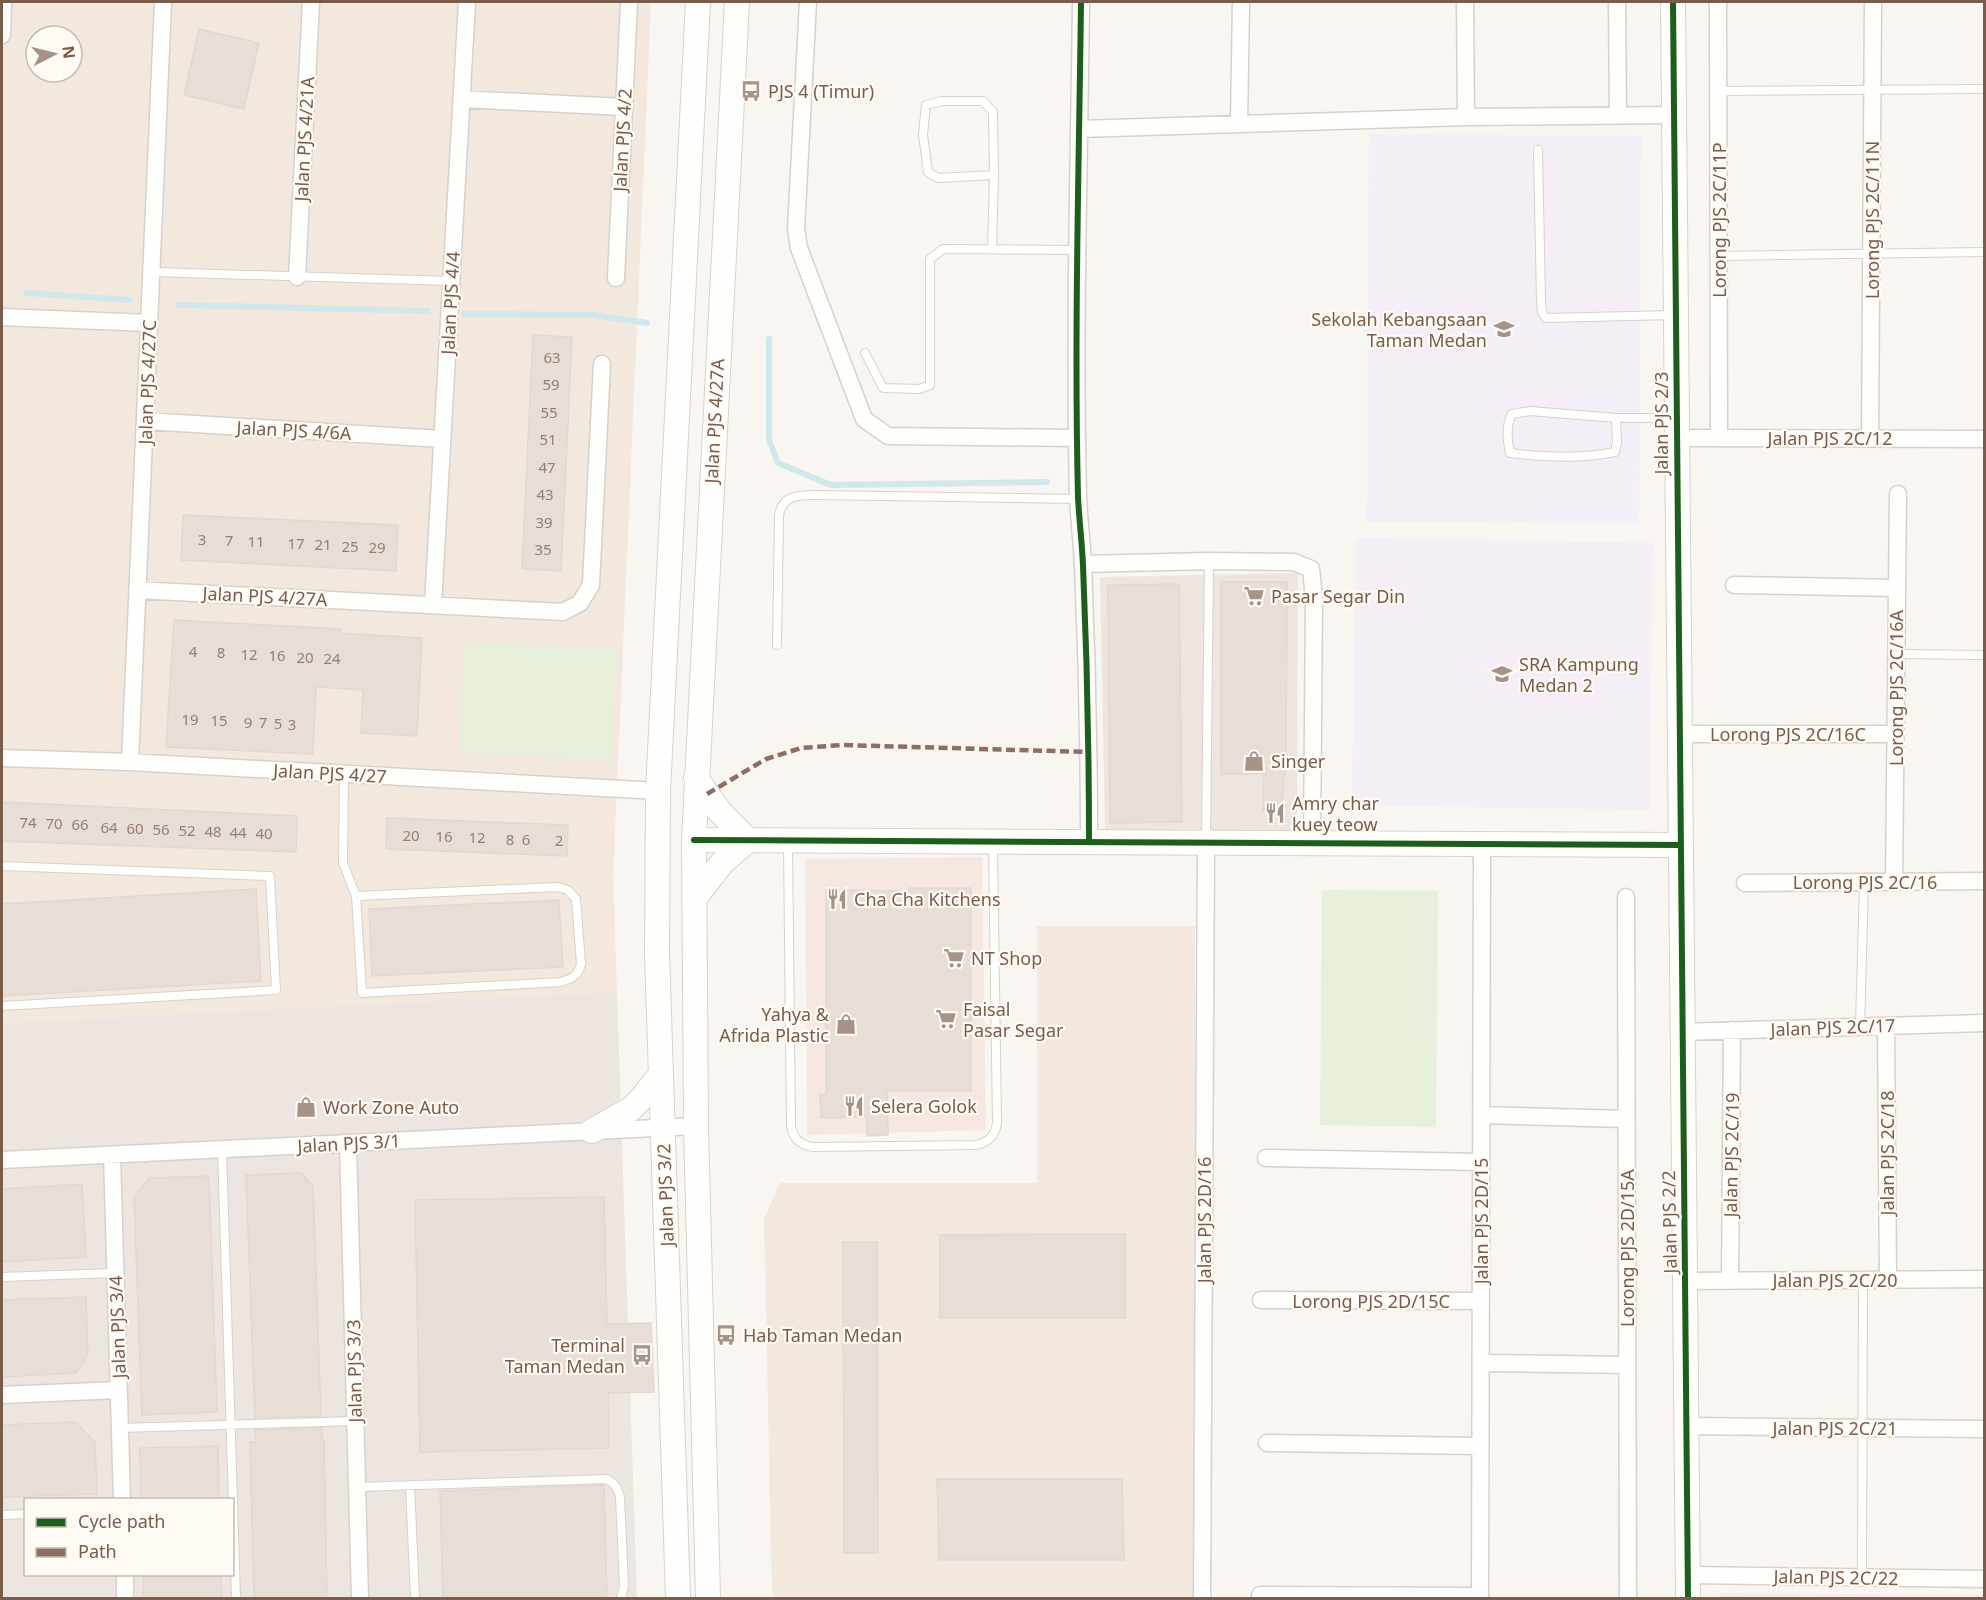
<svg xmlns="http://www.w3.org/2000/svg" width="1986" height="1600" font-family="'Noto Sans',sans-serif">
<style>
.residential{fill:#f2e8de;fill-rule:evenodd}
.commercial{fill:#f6e8e1}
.industrial{fill:#ede5e0;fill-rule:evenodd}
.education{fill:#f6eef6}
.medical{fill:#fae9e9}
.green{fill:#e7f0db}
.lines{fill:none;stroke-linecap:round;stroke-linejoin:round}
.stream{stroke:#d0e8ea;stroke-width:6}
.building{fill:#e6ded7;stroke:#e2d8d2;stroke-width:1.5}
.lane-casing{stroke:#d7d1cb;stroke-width:10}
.street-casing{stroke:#d7d1cb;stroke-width:19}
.secondary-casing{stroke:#d9d2cb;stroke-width:26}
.lane{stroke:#fefefd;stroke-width:8}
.street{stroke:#fefefd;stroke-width:16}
.secondary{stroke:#fefefd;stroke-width:24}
.quiet{stroke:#8d6e63;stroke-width:4.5;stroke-dasharray:9 4.5;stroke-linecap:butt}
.cycleway-casing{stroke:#fffaf3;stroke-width:10}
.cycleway{stroke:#1b5e20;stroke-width:6}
.labels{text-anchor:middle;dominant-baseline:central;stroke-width:4.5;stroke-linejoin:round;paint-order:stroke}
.number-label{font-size:15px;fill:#977e72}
.poi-label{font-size:18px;fill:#7a5c4d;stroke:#fffaf3;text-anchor:start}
.street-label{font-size:18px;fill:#7a5c4d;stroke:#fffaf3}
</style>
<rect width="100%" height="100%" fill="#f9f5f0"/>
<!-- residential -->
<path class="residential" d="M2,2h649l-38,875 4,115 -615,31zM36,36h36v36h-36z
M1037,926h158v672h-420l-3,-5 -8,-374 16,-36h257z"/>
<!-- commercial -->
<path class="commercial" d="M982,857l4,273 -179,5 -2,-276z"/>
<!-- industrial -->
<path class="industrial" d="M1298,573l-1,260 -192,-2 -5,-254z
M617,992l20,606h-635v-575zM26,1500h206v74h-206z"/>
<!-- education -->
<path class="education" d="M1369,134l272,2 -2,387 -272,-1z
M1356,538l297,5 -4,267 -297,-5z"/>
<!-- medical -->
<path class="medical" d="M1720,1593l264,2v3h-265z"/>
<!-- green -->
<path class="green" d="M465,642l151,8 -5,110 -152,-8z
M1322,890l116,1 -2,236 -116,-2z"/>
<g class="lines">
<!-- stream -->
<path class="stream" d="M27,293l103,7
M178,305l250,6
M464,314l129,1 54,8
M769,339v101l9,23 53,22 216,-3"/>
</g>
<!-- building -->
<path class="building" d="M199,29l60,14 -15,66 -60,-14z
M533,335l39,2 -11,234 -39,-2z
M183,515l215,10 -2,46 -215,-11z
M1221,582h66l-1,192h-2l-2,38 -19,-1 1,-37h-43z
M1179,584l3,238 -72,1 -2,-238z
M174,620l167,9v4l81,5 -5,98 -56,-3 2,-43 -47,-3 -3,67 -147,-7z
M2,802l295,14 -1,36 -294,-11z
M387,818l181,7 -1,31 -181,-7z
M909,888h62v203h-84l1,44 -21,1v-19l-46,1 -1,-24h6v-204l83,1z
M256,889l5,92 -259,15v-92z
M559,900l4,67 -191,9 -3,-67z
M301,1173l12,13 8,230 -66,2 -9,-243z
M209,1176l8,236 -75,3 -8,-219 15,-18z
M82,1184l4,73 -84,5v-73z
M604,1197l3,127 44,-1 3,69 -46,1 1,55 -189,4 -5,-252z
M1125,1234v84h-185v-83z
M843,1242h34l1,311h-34z
M86,1297l2,57 -12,19 -74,4v-77z
M75,1422l20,20 2,52 -95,3v-72z
M322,1428v12h2l3,159h-73l-4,-157h6l-1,-12z
M218,1446l1,54h-78l-1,-52z
M937,1479h185l2,81h-185z
M604,1485l3,114h-164l-3,-108z
M143,1575h78l1,24h-79z"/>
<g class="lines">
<!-- lane casing -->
<g class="lane-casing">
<path id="lane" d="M1718,91l266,-2
M942,101h41l10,11 1,63 -56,3 -10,-6 -5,-37 3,-30z
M1538,150l3,151 1,11 4,6 127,-3
M992,249l2,-74
M1719,256l265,-4
M152,272l299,9
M865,353l18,35 36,1 11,-4v-126l13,-10 133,1
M1616,418l1,24 -2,10c-33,7 -72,5 -105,1 -3,-13 -4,-28 2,-39l18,-3 86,7h59
M777,645l2,-129c3,-21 19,-21 37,-21l262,4
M1896,654l88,1
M344,774l-1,89 13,33
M1206,840l3,-279
M788,844l3,282c2,12 8,18 21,21l164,-2c13,-3 19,-9 21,-22l-4,-278
M2,866l268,10 6,114 -274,16
M557,887l11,3 8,9 5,65c-3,12 -8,14 -20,18l-199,11 -6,-97z
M1860,1027l4,-145
M222,1149l14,449
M2,1277l113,-4
M120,1428l236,-7
M410,1485l5,113
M358,1487l249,-8c8,5 11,9 13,18l4,90 -3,11
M2,1515l24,-1
M1862,1577l1,-297"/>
</g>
<!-- street casing -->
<g class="street-casing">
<path id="street" d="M808,2l-12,227 3,19 65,171 24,17 189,2
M1081,2c-2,165 -7,330 -3,495 1,22 4,45 5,68 4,92 6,185 6,277
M1465,2l1,115
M1617,2l1,114
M1718,2l1,436
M2,35l1,-33
M461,99l163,8
M1239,124l2,-122
M1080,129l386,-12 208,-2
M297,277l14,-275
M616,278l13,-276
M2,317l147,6
M146,421l295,18
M1676,438l308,1
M1870,438l3,-436
M1083,564l126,-3 85,1 17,7 3,29 -2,245
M1734,585l163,3
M137,590l426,22 17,-9 11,-18 11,-221
M433,605l34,-603
M1680,734h216
M2,758l128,4 528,29
M130,762l33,-760
M1894,882l4,-388
M1745,883l239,-2
M1626,897l2,701
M1886,1026l2,253
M1682,1032l302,-9
M1481,1115l145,4
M348,1143l12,455
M112,1155l10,345
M1266,1158l215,4
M2,1160l694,-34
M1730,1280l2,-250
M1685,1281l299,-2
M1261,1300l220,1
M1481,1363l146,2
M2,1395l117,-5
M1686,1426l298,3
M1267,1443l213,3
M125,1574v24
M1688,1575l296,4
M1260,1595l220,1
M1202,1598l4,-756
M1480,1598l2,-754"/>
</g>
<!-- secondary casing -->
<g class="secondary-casing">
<path id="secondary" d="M1673,2l15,1596
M696,778l24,34 28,28
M694,840l987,5
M694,899l28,-36 26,-23
M592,1131l39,-22 11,-11 19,-24
M678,1598l-21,-645 1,-162 40,-789
M708,1598l-12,-472 -2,-286 43,-838"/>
</g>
<!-- lane -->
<use href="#lane" class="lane"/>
<!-- street -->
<use href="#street" class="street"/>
<!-- secondary -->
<use href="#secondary" class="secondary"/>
<!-- quiet -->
<path class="quiet" d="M707,794l59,-35 35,-11 41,-3 247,7"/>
<!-- cycleway casing -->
<g class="cycleway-casing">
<path id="cycleway" d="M1081,2c-2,165 -7,330 -3,495 1,22 4,45 5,68 4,92 6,185 6,277
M1673,2l15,1596
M694,840l987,5"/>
</g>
<!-- cycleway -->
<use href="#cycleway" class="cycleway"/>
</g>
<!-- icons -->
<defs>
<g id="bus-bare" transform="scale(1.62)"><path d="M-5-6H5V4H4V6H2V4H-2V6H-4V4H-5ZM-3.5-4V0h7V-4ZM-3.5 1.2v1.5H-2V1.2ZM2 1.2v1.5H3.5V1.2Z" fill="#a69286" stroke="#fffaf3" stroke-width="2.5" paint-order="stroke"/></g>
<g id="school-bare" transform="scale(1.62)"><path d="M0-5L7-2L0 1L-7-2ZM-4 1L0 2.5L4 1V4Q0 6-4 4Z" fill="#a69286" stroke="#fffaf3" stroke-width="2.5" paint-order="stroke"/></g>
<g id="supermarket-bare" transform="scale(1.62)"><path d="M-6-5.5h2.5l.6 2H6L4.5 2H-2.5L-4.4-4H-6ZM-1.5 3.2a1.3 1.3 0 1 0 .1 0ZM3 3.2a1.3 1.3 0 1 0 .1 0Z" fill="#a69286" stroke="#fffaf3" stroke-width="2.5" paint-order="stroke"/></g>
<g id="shop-bare" transform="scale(1.62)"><path d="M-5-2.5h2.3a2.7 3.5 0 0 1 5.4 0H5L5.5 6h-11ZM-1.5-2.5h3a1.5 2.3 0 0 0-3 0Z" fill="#a69286" stroke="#fffaf3" stroke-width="2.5" paint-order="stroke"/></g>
<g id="restaurant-bare" transform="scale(1.62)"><path d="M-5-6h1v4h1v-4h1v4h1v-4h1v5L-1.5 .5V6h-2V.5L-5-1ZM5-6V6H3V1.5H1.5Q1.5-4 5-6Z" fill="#a69286" stroke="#fffaf3" stroke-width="2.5" paint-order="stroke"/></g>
</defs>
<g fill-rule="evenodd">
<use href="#bus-bare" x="751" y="91"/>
<use href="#school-bare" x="1504" y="329"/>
<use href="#supermarket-bare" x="1254" y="596"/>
<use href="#school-bare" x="1502" y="674"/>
<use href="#shop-bare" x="1254" y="761"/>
<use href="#restaurant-bare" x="1275" y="813"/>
<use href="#restaurant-bare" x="837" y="899"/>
<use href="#supermarket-bare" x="954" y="958"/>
<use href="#supermarket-bare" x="946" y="1019"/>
<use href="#shop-bare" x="846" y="1024"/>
<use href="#restaurant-bare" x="854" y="1106"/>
<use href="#shop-bare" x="306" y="1107"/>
<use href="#bus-bare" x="726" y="1335"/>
<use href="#bus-bare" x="642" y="1355"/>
</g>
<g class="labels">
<!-- number labels -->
<g class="number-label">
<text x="552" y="357">63</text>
<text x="551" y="384">59</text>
<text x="549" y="412">55</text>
<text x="548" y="439">51</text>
<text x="547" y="467">47</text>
<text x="545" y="494">43</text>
<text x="544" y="522">39</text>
<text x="202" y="539">3</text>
<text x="229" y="540">7</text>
<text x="256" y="541">11</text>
<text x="296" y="543">17</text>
<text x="323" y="544">21</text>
<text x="350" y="546">25</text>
<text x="377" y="547">29</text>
<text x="543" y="549">35</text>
<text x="193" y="651">4</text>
<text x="221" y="652">8</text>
<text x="249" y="654">12</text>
<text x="277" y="655">16</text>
<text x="305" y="657">20</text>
<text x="332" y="658">24</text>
<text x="190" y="719">19</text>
<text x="219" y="720">15</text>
<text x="248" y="722">9</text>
<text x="263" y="722">7</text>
<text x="278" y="723">5</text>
<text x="292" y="724">3</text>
<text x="28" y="822">74</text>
<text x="54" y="823">70</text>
<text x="80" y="824">66</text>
<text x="109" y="827">64</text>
<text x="135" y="828">60</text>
<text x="161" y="829">56</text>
<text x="187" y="830">52</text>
<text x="213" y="831">48</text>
<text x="238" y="832">44</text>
<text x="264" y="833">40</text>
<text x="411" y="835">20</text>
<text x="444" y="836">16</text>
<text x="477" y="837">12</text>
<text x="510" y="839">8</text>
<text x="526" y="839">6</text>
<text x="559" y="840">2</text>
</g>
<!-- poi labels -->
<g class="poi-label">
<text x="768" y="91">PJS 4 (Timur)</text>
<text x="1487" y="319" text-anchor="end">Sekolah Kebangsaan<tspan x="1487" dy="21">Taman Medan</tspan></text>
<text x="1271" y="596">Pasar Segar Din</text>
<text x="1519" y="664">SRA Kampung<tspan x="1519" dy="21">Medan 2</tspan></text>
<text x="1271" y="761">Singer</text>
<text x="1292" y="803">Amry char<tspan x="1292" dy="21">kuey teow</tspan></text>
<text x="854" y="899">Cha Cha Kitchens</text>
<text x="971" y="958">NT Shop</text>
<text x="963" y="1009">Faisal<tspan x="963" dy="21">Pasar Segar</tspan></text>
<text x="829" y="1014" text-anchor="end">Yahya &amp;<tspan x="829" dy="21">Afrida Plastic</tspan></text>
<text x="871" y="1106">Selera Golok</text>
<text x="323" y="1107">Work Zone Auto</text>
<text x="743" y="1335">Hab Taman Medan</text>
<text x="625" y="1345" text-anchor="end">Terminal<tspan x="625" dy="21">Taman Medan</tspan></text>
</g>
<!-- street labels -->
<g class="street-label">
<text transform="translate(304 139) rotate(-87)">Jalan PJS 4/21A</text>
<text transform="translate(622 140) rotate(-87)">Jalan PJS 4/2</text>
<text transform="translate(1719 220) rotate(-90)">Lorong PJS 2C/11P</text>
<text transform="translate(1872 220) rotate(-90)">Lorong PJS 2C/11N</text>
<text transform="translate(450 303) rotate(-87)">Jalan PJS 4/4</text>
<text transform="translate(147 382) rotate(-88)">Jalan PJS 4/27C</text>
<text transform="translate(714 421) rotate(-87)">Jalan PJS 4/27A</text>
<text transform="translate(1661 423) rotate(-90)">Jalan PJS 2/3</text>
<text transform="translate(294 430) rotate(3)">Jalan PJS 4/6A</text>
<text x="1830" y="438">Jalan PJS 2C/12</text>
<text transform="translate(265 596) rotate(3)">Jalan PJS 4/27A</text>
<text transform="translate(1896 688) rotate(-90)">Lorong PJS 2C/16A</text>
<text x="1788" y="734">Lorong PJS 2C/16C</text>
<text transform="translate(330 773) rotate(3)">Jalan PJS 4/27</text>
<text x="1865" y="882">Lorong PJS 2C/16</text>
<text transform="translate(1833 1027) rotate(-2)">Jalan PJS 2C/17</text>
<text transform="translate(349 1143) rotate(-3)">Jalan PJS 3/1</text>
<text transform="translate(1887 1153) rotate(-90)">Jalan PJS 2C/18</text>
<text transform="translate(1731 1155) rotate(-89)">Jalan PJS 2C/19</text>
<text transform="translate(665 1195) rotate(-92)">Jalan PJS 3/2</text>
<text transform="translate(1204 1220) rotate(-90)">Jalan PJS 2D/16</text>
<text transform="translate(1481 1221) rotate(-90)">Jalan PJS 2D/15</text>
<text transform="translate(1669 1222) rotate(-91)">Jalan PJS 2/2</text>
<text transform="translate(1627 1248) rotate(-90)">Lorong PJS 2D/15A</text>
<text x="1835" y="1280">Jalan PJS 2C/20</text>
<text x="1371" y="1301">Lorong PJS 2D/15C</text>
<text transform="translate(117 1327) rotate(-92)">Jalan PJS 3/4</text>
<text transform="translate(354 1371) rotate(-91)">Jalan PJS 3/3</text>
<text x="1835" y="1428">Jalan PJS 2C/21</text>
<text transform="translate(1836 1577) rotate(1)">Jalan PJS 2C/22</text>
</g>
</g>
<!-- border -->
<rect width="1986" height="1600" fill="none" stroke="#7a5c4d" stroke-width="6"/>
<!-- legend -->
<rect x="24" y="1498" width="210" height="78" fill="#fffaf3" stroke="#cabbb1" stroke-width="1.5"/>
<rect x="36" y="1518" width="30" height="9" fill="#1b5e20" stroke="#cabbb1" stroke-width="1.5"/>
<text x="78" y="1528" font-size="18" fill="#7a5c4d">Cycle path</text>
<rect x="36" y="1548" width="30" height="9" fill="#8d6e63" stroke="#cabbb1" stroke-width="1.5"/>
<text x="78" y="1558" font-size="18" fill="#7a5c4d">Path</text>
<!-- north arrow -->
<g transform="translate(54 54) rotate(83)"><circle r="28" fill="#fffaf3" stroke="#cabbb1" stroke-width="1.5"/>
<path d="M0-4.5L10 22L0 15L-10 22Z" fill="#a69286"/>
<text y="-9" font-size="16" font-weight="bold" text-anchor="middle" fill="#7a5c4d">N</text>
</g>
</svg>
